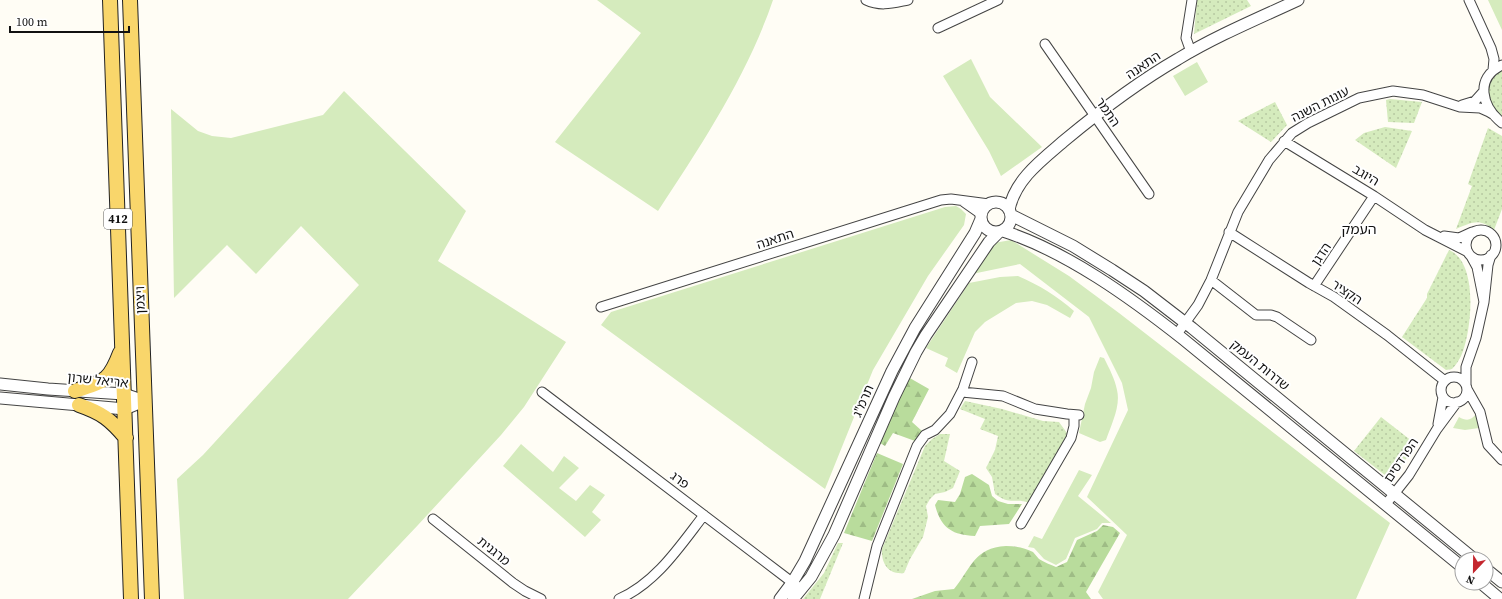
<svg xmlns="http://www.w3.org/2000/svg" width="1502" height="599" font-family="'Source Serif 4','Noto Sans Hebrew',serif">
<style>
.grass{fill:#d5ebbd}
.forest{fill:url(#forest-firs)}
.park{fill:url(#park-dots)}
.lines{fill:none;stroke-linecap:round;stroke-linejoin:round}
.minor-casing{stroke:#444;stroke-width:11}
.tertiary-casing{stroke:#444;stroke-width:13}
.primary-casing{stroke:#222;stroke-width:16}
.minor{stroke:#fff;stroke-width:9}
.tertiary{stroke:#fff;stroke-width:11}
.primary{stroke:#f9d66b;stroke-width:14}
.labels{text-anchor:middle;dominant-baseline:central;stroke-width:4;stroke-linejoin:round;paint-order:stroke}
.shield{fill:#fff;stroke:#585858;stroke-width:1}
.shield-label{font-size:12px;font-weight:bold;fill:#111}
.street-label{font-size:13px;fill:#111;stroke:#fff}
.neighbourhood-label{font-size:14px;fill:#111;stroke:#fff}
</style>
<defs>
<pattern id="forest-firs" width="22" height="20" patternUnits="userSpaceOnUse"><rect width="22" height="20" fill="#b9dc9c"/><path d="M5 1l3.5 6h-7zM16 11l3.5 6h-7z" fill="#9ebc85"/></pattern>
<pattern id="park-dots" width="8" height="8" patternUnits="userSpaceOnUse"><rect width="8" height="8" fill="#d5ebbd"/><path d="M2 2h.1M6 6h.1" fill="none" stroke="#b6c8a1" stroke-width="1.8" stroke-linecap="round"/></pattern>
</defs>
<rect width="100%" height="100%" fill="#fffdf5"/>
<!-- grass -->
<path class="grass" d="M597,0h176c-26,76 -71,144 -115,211l-103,-69 86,-109z
M1488,0h14v30z
M971,59l19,38 52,50 -41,29 -12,-25 -46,-75z
M1197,62l11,20 -23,14 -12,-20z
M344,91l122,120 -28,50 128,81 -42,65 -23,28 -83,90 -70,74h-164l-7,-120 26,-24 156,-170 -58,-59 -45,48 -29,-29 -53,53 -3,-189 27,22 14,5 19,2 92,-23z
M956,206l5,3 5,5 -2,11 -36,51 -55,94 -48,119 -224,-164 10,-13 334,-105z
M1011,240l58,36 50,37 271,210 -34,76h-253l-5,-7 29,-57 -40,-38 41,-87 -6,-27 -33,-66 -69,-53 -48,10 22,-31z
M1018,276c21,9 39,20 56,35l-4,7 -23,-13 -15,-4 -16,2 -31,19 -10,10 -18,41 -12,-7 3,-8 -22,-10 43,-65 31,-6z
M1100,357l4,1c5,10 11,21 13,32 4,16 -6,35 -11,50l-6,2 -21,-9 6,-29 6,-16 3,-16z
M1476,414l3,14 -14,2 -12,-2 6,-11c7,4 12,4 17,-3z
M521,444l32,28 11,-16 15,12 -20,20 17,13 14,-16 15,10 -13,17 9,8 -16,17 -82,-71z
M1079,470l13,5 -14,21 33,27h-9l-5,6 -22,9 -9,21 -10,6 -12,-6 -10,-11 -6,-1 6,-11 8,3z"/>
<!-- forest -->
<path class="forest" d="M908,377l21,12 -17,33 10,9 -7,10 -22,-8 -8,13 -5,-3z
M877,453l26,11 -31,77 -28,-8z
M972,474l17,11 3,11 6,5 10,3h14l-13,20 -29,2 -5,10c-23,-1 -34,-8 -40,-31l3,-5 17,2 5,-8 5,-17z
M1103,525l10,2 7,6 -34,59 5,7h-179l23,-8 19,-2c18,-22 20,-41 52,-43 9,0 19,2 27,6 2,2 4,5 6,7 5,3 12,6 17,8l11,-5 10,-22 20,-9z"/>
<!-- park -->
<path class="park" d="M1197,0h50l4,6 -57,28z
M1502,68v51l-14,-19v-15l2,-7z
M1390,99l32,3 -8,21 -26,-1 -2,-22z
M1275,102l12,23 -16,17 -33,-21z
M1385,127l27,4 -16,37 -41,-28 9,-7z
M1488,128l14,8v73l-8,21c-15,-12 -21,-8 -38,-1l16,-43 -4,-2z
M1449,250c29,12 23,76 14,101 -2,6 -6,13 -11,18l-6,1 -44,-33 25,-39v-4z
M965,401l37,8 41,12 16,1 8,11 -2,6 -35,64c-15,-6 -19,3 -35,-9l-3,-17 -6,-9 9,-18 3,-14 -18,-7 5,-10 -25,-10z
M1381,417l36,28 -27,34 -36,-28z
M940,434h10l-6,27 16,10 -7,17 -8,4 -10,2 -5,5 -4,7 2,11 -5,20 -13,22 -6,14c-16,2 -23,-10 -22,-24l43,-103 7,-7z
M838,543h5l-23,56h-17l21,-26z"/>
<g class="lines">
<!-- minor casing -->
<g class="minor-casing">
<path id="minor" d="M866,0c15,7 27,3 42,0
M1469,0l22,48 3,11 -1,11
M938,28l60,-28
M1045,44l104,150
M1191,52l-5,-14 6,-38
M1502,65c-28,13 -20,42 0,58
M1462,105l13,-4 9,-10
M1284,141l90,55 51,34 43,22
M964,202l17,12
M1466 245a15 15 0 1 1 30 0a15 15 0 1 1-30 0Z
M1229,232l80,51 25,14 53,38 58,46
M1444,236l15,2 13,-6
M1471,256l6,11 7,35 4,-37 3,-10
M1211,280l45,35h15l6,2 34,23
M1314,286l60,-90
M601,307l340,-107 10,-1 38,5
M1177,334l21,-29 13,-25 27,-68 31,-52 23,-27 16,-10 51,-25 34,-7 30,4 37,12 20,1 9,4 5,3
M1441 390a13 13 0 1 1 26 0a13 13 0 1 1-26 0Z
M1466,384v-17l10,-29 8,-36
M1467,389l13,23 8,33 14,15
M542,392l255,194
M962,392l41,4 32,13 32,5 12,1
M1438,424l5,-27
M1386,504l23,-29 28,-46 20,-27
M433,519l80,64 12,8 16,8
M1021,524l50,-86 3,-12v-11
M619,599c37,-16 61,-53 85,-84
M864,599l13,-53 40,-100 8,-11 10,-5 15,-16 13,-25 9,-27"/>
</g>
<!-- tertiary casing -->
<g class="tertiary-casing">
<path id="tertiary" d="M981 217a15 15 0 1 1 30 0a15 15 0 1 1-30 0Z
M1009,210c6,-31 34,-51 56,-70 35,-29 73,-58 113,-81 38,-23 79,-40 120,-59
M1011,215l62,31 39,24 32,21 48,37 282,231
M1003,231c63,20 128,67 180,108l279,228
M0,384l48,5 76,5 20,7
M0,398l125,11 19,-8
M1486,569l16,13
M1481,583l19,16
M780,599l12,-16 13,-22 87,-190 23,-43 60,-95 6,-14
M793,599l18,-22 23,-42 60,-138 22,-45 10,-17 63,-93 9,-9"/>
</g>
<!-- primary casing -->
<g class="primary-casing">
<path id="primary" d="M110,0l21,599
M130,0l22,599
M75,391c29,-10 34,-9 45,-38
M79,405c23,8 31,14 47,33"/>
</g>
<!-- minor -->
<use href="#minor" class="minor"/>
<!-- tertiary -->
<use href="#tertiary" class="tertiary"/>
<!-- primary -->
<use href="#primary" class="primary"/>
</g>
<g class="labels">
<!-- shield labels -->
<rect class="shield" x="104" y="209" width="28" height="20" rx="3"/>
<g class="shield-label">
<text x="118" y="219">412</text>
</g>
<!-- street labels -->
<g class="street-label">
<text transform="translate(1143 65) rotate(-34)">התאנה</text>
<text transform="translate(1320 104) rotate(-27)">עונות השנה</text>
<text transform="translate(1108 112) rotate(55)">התמר</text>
<text transform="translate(1366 175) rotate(31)">היוגב</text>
<text transform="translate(775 239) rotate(-18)">התאנה</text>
<text transform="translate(1321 254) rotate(-56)">הדגן</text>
<text transform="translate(1347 292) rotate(33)">הקציר</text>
<text transform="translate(140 300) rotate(-92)">ויצמן</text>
<text transform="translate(1260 365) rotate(39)">שדרות העמק</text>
<text transform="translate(98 380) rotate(6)">אריאל שרון</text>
<text transform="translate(863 401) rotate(-66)">תרמ"ג</text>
<text transform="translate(1401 460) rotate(-56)">הפרדסים</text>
<text transform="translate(680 480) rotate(37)">פרג</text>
<text transform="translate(494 551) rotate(39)">מרגנית</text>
</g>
<!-- neighbourhood labels -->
<g class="neighbourhood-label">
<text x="1359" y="229">העמק</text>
</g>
</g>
<!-- north arrow -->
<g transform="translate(1474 571) rotate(202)"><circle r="19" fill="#ffffff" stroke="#a0a0a0"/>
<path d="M0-3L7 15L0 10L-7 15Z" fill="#c4262e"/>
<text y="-6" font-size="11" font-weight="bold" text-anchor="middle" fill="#111111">N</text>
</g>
<!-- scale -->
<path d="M10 26v6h119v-6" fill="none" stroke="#111111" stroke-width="2"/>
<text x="16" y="26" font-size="12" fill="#111111" stroke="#ffffff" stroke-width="3" paint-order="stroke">100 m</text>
</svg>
